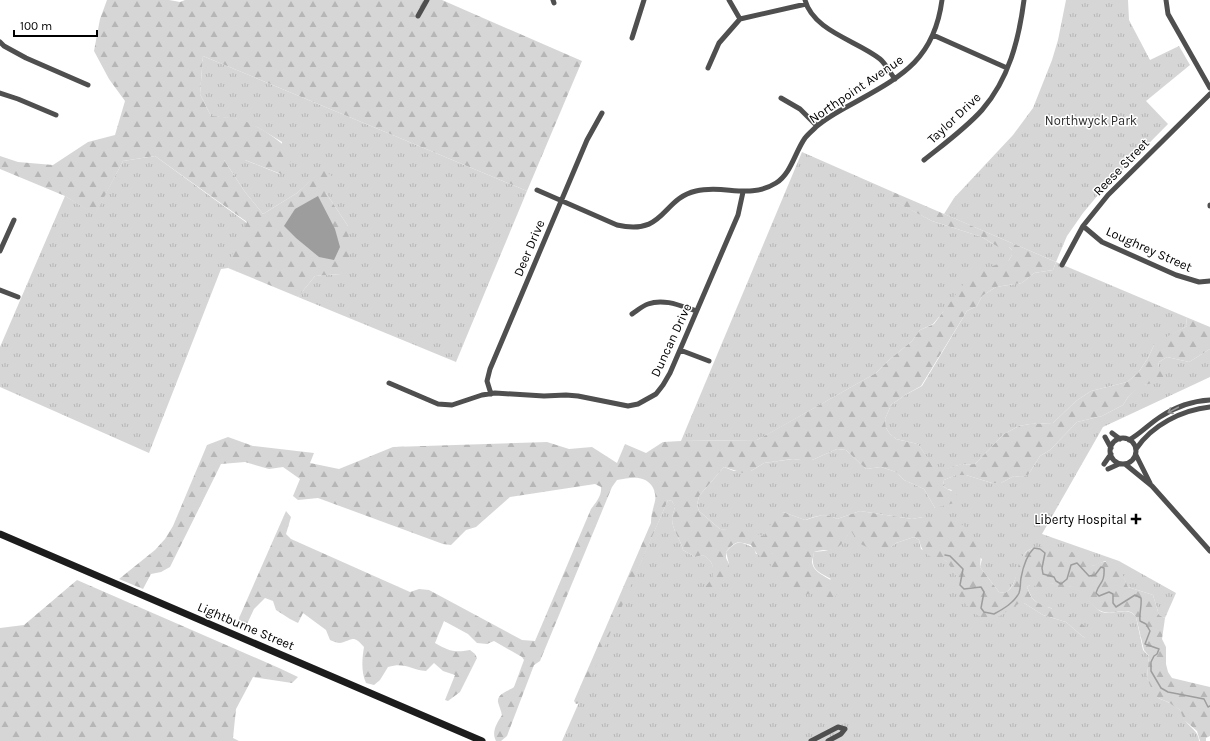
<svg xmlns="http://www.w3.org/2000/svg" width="1210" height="741" font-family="Karla,sans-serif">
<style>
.grass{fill:url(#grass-tufts)}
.forest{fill:url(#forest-firs)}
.water{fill:#9d9d9d}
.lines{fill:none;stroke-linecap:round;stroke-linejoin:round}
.stream{stroke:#9d9d9d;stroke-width:1.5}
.minor{stroke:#4f4f4f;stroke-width:5}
.secondary{stroke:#1c1c1c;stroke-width:7}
.oneway{stroke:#959595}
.poi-dot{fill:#000;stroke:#fff;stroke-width:1.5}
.labels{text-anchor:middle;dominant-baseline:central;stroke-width:3;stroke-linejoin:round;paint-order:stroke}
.street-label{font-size:13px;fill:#000;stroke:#fff}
.park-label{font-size:13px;fill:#2d2d2d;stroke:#fff}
.poi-label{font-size:13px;fill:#000;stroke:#fff;text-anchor:end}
</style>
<defs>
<pattern id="grass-tufts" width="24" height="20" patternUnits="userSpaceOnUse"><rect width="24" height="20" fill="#d6d6d6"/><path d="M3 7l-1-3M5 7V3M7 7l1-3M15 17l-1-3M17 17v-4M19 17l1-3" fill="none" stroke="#b6b6b6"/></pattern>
<pattern id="forest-firs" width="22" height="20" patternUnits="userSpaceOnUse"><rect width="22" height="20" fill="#d6d6d6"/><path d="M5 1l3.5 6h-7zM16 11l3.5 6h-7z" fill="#b6b6b6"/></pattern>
</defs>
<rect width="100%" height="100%" fill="#fff"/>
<!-- grass -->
<path class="grass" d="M1066,0h62l1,20 21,40 29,-14 11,19 -44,36 22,23 -70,71 -15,18 -16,23 -11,26 130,55 1,9 -33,19 -6,13 -10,15 -11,9 -36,9 -15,10 -23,22 -23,1 -11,2 -15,8 -29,30 -17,1 -21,8 -19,-29 -22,-5 -6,-5 -4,-6 -1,-9 6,-14 14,-10 17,-9 45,-75 10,-5 5,-10 14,-9 26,-4 12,-10 19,-3 3,-8 -112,-48 10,-16 59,-63 20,-27 19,-48 6,-20z
M203,56l324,135 -71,171 -158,-65 17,-21 26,-2 7,-48 -22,-33 -3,-23 -26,23 -34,21 -18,-22 -21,-32h21l35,14 2,-32 -23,-14 -21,-9 -27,-3 -11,-22z
M802,152l91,40 -2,7 41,22 50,16 16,10h11l3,3v5l-3,5 -66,52 -10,12 -13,6 -8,11 -23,19 -13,13 -106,60 -13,7 -76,1z
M155,156l92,67 -19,45 -7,1 -72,184 -149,-66v-40l65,-151 30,18 28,-53z
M1210,349v28l-107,50 -61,107 77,27 57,32 -11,25 -6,-3 -6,-20 -25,-8 -5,-11 -18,-15 -12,5c-9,-4 -19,-8 -28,-12 -20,-7 -40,-15 -46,13 -3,10 -5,20 -14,26l-6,-1 -19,-25 2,-8 -59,-42 -11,2 -52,-8 -23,8c-12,-6 -20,-3 -32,1l-22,-8 -19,24 -44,-7 -21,-18 -2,-6 2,-9 25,-29 10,4h17l13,-8 29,-4 8,1h11l25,-11 9,1 20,19 15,-2 15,5 8,8 20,9 11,19 17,-18 -5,-1 -4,-3 1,-6 12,-5h10l26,8h9l13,-7 7,1 7,-2 12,-19 10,-6 27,-28 25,-6 21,-11 5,-8 11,-12 10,-1 9,-16 1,-6 8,-5 22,5z
M668,500l4,1 3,6c-1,4 -3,9 -3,12 0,11 9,21 11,31l12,7 8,-2c11,7 10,11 11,23l-13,12 28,-26 -3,-12c11,-12 13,-11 28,-4l2,6 16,-1 42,37 17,-11c-14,-8 -21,-9 -17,-27 22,-2 25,-4 37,-22l30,17h10l5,-4 18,-6 5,3 2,9 22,10 6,4 8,14 63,26h4l19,12 23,7 16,14 4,2 -35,-30 -10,-2 -9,-8 -5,-11 3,-2 22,-2 10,5c3,0 6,-2 9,-2 11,1 20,21 31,26 11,4 26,-7 34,5l7,33 6,6 -2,22 11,20c7,3 16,6 22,12 2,2 2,6 4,9 4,7 15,12 15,22h-637z"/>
<!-- forest -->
<path class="forest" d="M107,0h62l11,2 5,-2h257l140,61 -55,130 -324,-135 -3,38 11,22c9,1 19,1 28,3 21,7 41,21 56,37l-14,18 -36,-14h-21l21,32 18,22 34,-21 26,-24 10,8 -7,16 22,33 2,31 -9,17 -26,2 -17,21 -70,-29 4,-13 15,-33 -92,-66 -32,5 -28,54 -30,-19 -65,-27v-13l18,6 35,3 35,-23 27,-7 10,-34 -16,-22 -15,-28 6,-32z
M893,192l163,70 -3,8 -19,3 -12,10 -26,4 -14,9 -5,10 -10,5 -46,75 -16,9 -14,10 -6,14 1,9 4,6 6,5 22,5 19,28 21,-7 17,-1 29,-30 15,-8 11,-2 23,-1 23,-22 15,-10 36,-9 11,-9 10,-15 6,-13 5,-4 28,-15 -1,-9 24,10v22l-21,13 -22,-5 -8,5 -1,6 6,6 -1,4 -14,6 -10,2 -11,11 -5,8 -21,11 -25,6 -27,28 -10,6 -12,19 -7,2 -7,-1 -13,7h-9l-26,-8h-10l-12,5 -1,6c6,6 17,5 15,16l-23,6 -11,-19 -20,-9 -8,-8 -15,-5 -15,2 -20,-19 -9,-1 -25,11h-11l-9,-1 -28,4 -13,8 -8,2 -19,-6 -25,29 -2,9 2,6 21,18 29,3 15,4 12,-21 7,-3 22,8c14,-4 19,-8 32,-1l23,-8 52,8 11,-2 32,4 9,5 13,17 4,9 -1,15 19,25 6,1c12,-7 10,-20 15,-32 2,-5 8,-12 13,-13 10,-4 39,2 48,8 4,3 8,7 12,10 4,-2 9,-5 13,-4 13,0 18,15 22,25l25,8 6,20 6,3 -3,21 4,8v17l2,8 4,6 38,9v49l-4,2v3h-6l-3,-10 -13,-11 -4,-10 -12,-8 -10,-4 -5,-6 -6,-14 2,-22 -5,-6 -8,-33c-8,-13 -23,0 -35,-6 -12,-5 -17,-21 -31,-25 -7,5 -12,1 -18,-3l-11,4 -11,-2 -3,2c2,4 3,9 6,12 6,6 12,7 20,10 14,5 27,11 37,23l-1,4 -3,2 -4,-2 -16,-14 -23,-7 -19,-12h-4c-7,4 -23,16 -30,17 -14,0 -28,-21 -36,-30l3,-13c-4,-5 -8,-15 -13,-17 -3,-2 -6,-1 -9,-2 -10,-2 -14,-9 -16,-18l-5,-3 -18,6 -5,4h-10l-7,4 -15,-8 -8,-12c-5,6 -11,19 -21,19 -6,0 -9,0 -16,2 0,3 -2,7 -2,10 2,18 36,14 21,40l-19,-12c-6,5 -9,6 -17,3l-27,-26 4,-11 -2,-3 -6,5c-10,-1 -10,-7 -15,-13 -14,-4 -16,-4 -25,7v6l3,6 -2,16 -15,12 -11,-1 12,-13c0,-12 1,-16 -10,-23l-8,2 -12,-7c-2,-10 -11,-20 -11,-31 0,-3 2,-9 3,-12l-3,-6 -4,-1 -88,203 -4,1 -2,-3 77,-178c0,-9 2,-13 4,-22 1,-5 0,-10 -3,-15 -9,-12 -22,-8 -35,-6l-5,7 -72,174 -6,4 -27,71 -6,5h-5c-5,-9 1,-18 6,-26 -1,-5 -3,-9 -4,-13 -1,-9 11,-11 16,-15l10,-27 -2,-3 -28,-16 -7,3 -10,-1 -9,-9 -24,-13 -9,22c14,8 19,10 35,7l5,4 2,4 -17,34 -12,9 -3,-1 10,-25 -12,-4 -9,-8 -8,8c-16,-1 -20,-9 -38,-4l-8,13 -6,5 -8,-2c-5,-11 -4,-24 -2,-36 -11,-13 -11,-7 -24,-4 -3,0 -7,-2 -10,-3l-4,-10 -23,-17 -5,10 -8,-4 -14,-9 -3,-9 -8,-3 -11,11 -7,15 -5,3 -3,-2v-7l47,-107 5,6 -5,17 5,5 119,53 9,-3 10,1 93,50 13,1 56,-132c5,-7 11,-13 10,-22l-6,-3 -85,13 -34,30 -10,3 -15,15 -8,-1 -125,-46 -20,2 -5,-4 7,-17 -17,-12 -14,2 -24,-7 -24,2 -51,103 -9,5 -10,2 -8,15 -24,-10 36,-29 10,-11 8,-13 34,-81 21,-8 25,9 61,7 -4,10 29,6 54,-22 154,-5 22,7 23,-2 25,16 8,-19 21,9 17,-11 18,-1 76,-1 119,-67 13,-13 23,-19 8,-11 14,-6 37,-50 38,-14 3,-5v-5l-3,-3h-11l-16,-10 -50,-16 -42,-22z
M77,580l202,88 19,9 -6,6 -39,-6 -17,32 -3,29 6,3h-239v-113l24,-3z"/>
<!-- water -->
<path class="water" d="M318,196l17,33 5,18 -6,13 -15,-3 -23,-19 -12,-12 11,-17z"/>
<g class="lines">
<!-- stream -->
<path class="stream" d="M945,555l5,1 13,13 -3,16 4,4 17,-2 3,5 -3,16 3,4 10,2c9,-5 20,-11 25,-21 2,-5 1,-10 2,-15 2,-11 5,-22 13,-30l6,1 5,4 -3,15 1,6 11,3 2,4 5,3 6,-5 4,-14 6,-2 12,13 6,-1 6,-8 3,1c1,16 -5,14 -8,25l3,3 10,-4 4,2v9l3,4 19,-12 6,3c1,8 -2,15 -1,23l6,3 4,7 -5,13 14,5 -2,5 -3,2 -3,6v9l10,17 7,4 36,7 4,8 2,-1"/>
<!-- minor -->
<path class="minor" d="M553,0l1,3
M729,0l11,19
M805,0c8,31 53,41 75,59 6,5 10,14 15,20
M1166,0l2,14 42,74
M418,16l9,-16
M933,35l74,33
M632,38l12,-38
M0,42l4,4 22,12 62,27
M708,68l11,-25 21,-24 66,-15
M0,93l18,6 38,16
M781,98l19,11 17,17
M924,160c20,-16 42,-32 58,-50 27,-31 37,-71 42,-110
M537,190l80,35c49,11 44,-26 79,-34 28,-7 53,9 80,-8 15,-9 19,-31 29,-45 3,-4 7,-7 11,-11 10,-9 23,-16 36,-23 48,-27 82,-43 90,-104
M1210,205v1
M1083,226l19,16 74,33 23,7 11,-1
M0,251l14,-31
M1062,265l21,-39 25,-31 102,-101
M0,290l18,7
M632,314c5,-3 10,-8 16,-10 16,-6 33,2 48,7
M680,350l29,11
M389,383l49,21 14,1 30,-10 13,-2 49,3 22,-1 12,1 50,10 10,-2 18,-10 7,-9 7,-12 68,-158 5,-23
M491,394l-4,-13 3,-12 97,-229 15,-27
M1112,433l8,6
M1105,437l6,11
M1110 451a13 13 0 1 1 26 0a13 13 0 1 1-26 0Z
M1129,440c11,-6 20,-16 31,-23 15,-10 32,-16 50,-17
M1136,449c16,-24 46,-39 74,-42
M1136,455l14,28
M1104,464l7,-10
M1125,464l27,22 58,65
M1108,469l11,-5
M811,741l27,-14 7,2 -4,5 -13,7"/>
<!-- secondary -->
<path class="secondary" d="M0,534l482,207"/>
</g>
<!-- one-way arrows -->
<defs><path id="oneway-shaft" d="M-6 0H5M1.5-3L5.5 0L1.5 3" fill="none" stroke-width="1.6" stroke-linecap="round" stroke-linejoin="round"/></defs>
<use class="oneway" href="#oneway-shaft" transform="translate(1173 410) rotate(152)"/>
<!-- markers -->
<path class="poi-dot" d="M1134 513h4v4h4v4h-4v4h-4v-4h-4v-4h4z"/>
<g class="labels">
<!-- street labels -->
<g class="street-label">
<text transform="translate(856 89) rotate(-34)">Northpoint Avenue</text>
<text transform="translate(954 118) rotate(-43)">Taylor Drive</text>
<text transform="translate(1121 167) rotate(-46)">Reese Street</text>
<text transform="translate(529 248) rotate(-67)">Deer Drive</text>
<text transform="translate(1149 249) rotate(24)">Loughrey Street</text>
<text transform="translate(671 340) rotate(-65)">Duncan Drive</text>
<text transform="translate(246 626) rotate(23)">Lightburne Street</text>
</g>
<!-- park labels -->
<g class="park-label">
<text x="1091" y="120">Northwyck Park</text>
</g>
<!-- poi labels -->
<g class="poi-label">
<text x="1127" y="519">Liberty Hospital</text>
</g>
</g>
<!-- scale -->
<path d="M14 30v6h83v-6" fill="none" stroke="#000000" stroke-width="2"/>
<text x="20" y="30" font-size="12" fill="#000000" stroke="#ffffff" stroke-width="3" paint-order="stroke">100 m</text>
</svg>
